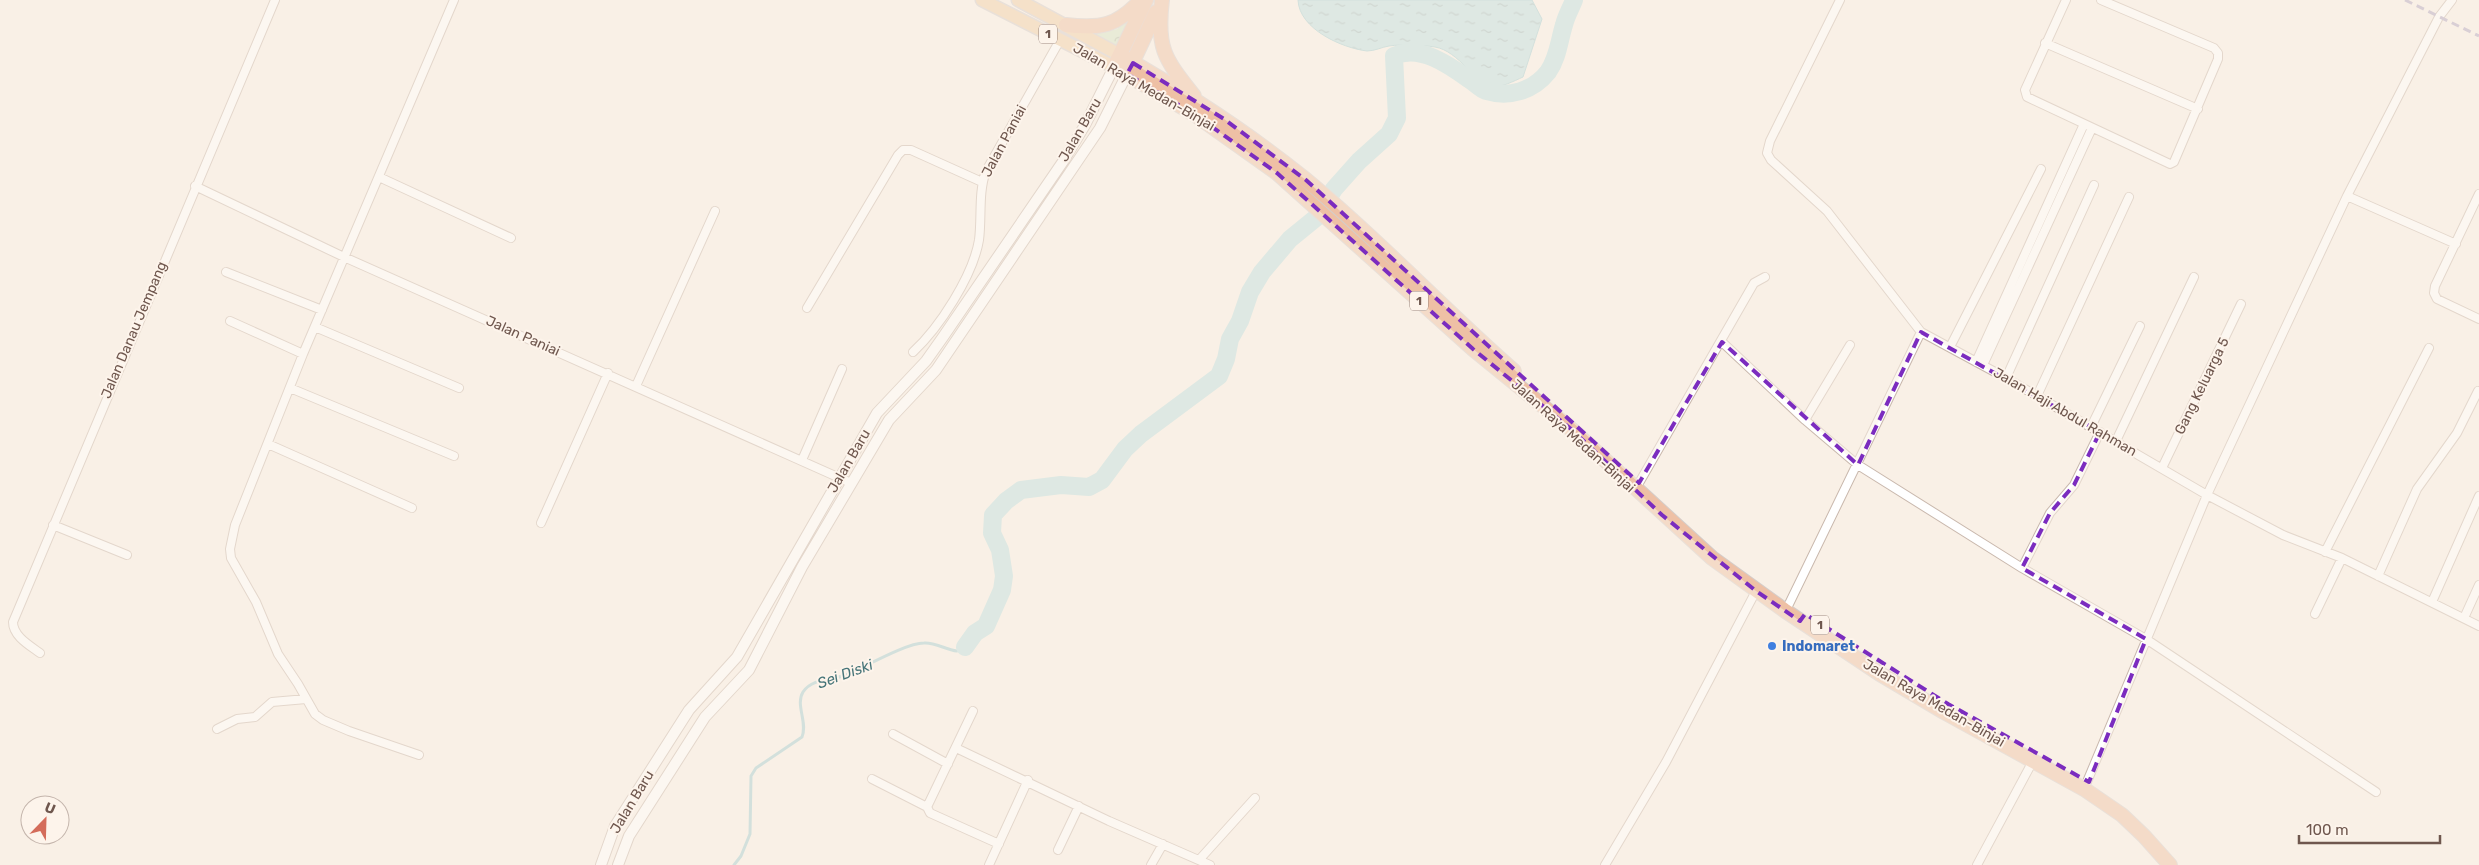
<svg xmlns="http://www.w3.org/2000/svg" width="2479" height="865" font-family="Rubik,sans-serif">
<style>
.park{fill:url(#park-crowns)}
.water{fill:url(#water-ripples);stroke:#a4cdd1}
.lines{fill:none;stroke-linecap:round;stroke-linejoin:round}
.stream{stroke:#a4cdd1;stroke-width:3}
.river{stroke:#bddee0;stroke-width:18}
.minor-casing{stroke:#c9b8ad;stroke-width:10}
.tertiary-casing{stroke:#c9b8ad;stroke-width:12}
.primary-casing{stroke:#d4cdca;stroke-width:15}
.trunk-casing{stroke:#d4cdca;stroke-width:16}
.minor{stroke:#fff;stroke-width:8}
.tertiary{stroke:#fff;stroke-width:10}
.primary{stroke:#f0cfa6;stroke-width:12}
.trunk{stroke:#eec0a5;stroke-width:14}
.rail{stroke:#b2a6c1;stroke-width:3;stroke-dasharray:8 5;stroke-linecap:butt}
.marked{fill:none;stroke:#7b2cbf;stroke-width:4;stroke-dasharray:10 6;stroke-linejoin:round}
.shop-dot{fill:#3f7fe0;stroke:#fdf4eb;stroke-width:2}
.labels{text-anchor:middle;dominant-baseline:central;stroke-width:4;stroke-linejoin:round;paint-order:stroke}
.shield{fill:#fdf4eb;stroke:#9a867d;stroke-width:1}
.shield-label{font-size:12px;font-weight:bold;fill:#6f574e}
.street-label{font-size:14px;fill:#6f574e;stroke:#fdf4eb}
.shop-label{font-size:14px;font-weight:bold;fill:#366cbe;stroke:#fdf4eb;text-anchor:start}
.water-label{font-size:15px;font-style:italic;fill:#477579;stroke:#fdf4eb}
</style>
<defs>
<pattern id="park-crowns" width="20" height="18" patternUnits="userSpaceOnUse" patternTransform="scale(1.25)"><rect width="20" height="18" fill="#d5e5c6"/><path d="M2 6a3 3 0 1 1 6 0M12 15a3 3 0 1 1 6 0" fill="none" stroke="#b1bca3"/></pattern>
<pattern id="water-ripples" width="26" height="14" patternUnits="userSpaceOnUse" patternTransform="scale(1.25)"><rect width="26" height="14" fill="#bddee0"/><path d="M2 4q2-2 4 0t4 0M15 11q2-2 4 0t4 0" fill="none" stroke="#9eb7b8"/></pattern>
</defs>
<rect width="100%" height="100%" fill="#f9f0e6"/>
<!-- park -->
<path class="park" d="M1129,20l-11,28 -25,-14 24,-5z"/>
<!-- water -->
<path class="water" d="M1298,0h234l10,19 -19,58c-9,4 -22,11 -33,10 -14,-3 -31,-36 -55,-40 -13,-2 -32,-3 -46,-1 -7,1 -14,5 -22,5 -25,-3 -68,-22 -69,-51z"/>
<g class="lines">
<!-- stream -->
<path class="stream" d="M734,865l7,-9 9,-22 1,-58 5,-8 46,-31c6,-15 -7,-32 1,-45 9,-14 30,-12 43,-17 19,-8 60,-32 78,-32 11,-1 22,7 33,8l8,-4"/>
<!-- river -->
<path class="river" d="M965,647l10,-14 11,-7 16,-36 2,-14 -4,-26 -8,-17 1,-18 13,-14 15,-11 40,-5 28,2 13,-7 23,-31 16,-15 78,-58 7,-17 4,-20 10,-18 10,-29 12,-20 28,-33 27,-22 17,-28 25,-28 30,-27 8,-16 -3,-62c26,-12 55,9 76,24 5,3 10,9 16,11 23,7 47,0 62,-19 10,-14 11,-31 16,-47 2,-9 7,-17 10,-25"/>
<!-- minor casing -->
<g class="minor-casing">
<path id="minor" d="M1840,0l-70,141 -3,12 4,7 56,51 94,121 85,46 201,117 76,40 59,23 137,68
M2066,0l-41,90 2,7 143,67 4,-2 44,-103v-6l-4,-5 -113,-48
M2045,43l153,66
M379,177l132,61
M195,186l149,71 507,226
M2479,194l-44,92 -1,7 3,6 42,20
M2347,196l109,48
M226,272l96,38
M807,308l91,-153 5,-5h8l71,32
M230,321l73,33
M315,327l144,61
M1722,342l83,78 53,45 164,103 124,71 230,153
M1950,347l91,-178
M913,352c26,-24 60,-76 66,-112 3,-23 -1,-47 7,-69l74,-131
M1976,362l108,-238
M1983,365l109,-237
M2006,378l88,-193
M636,386l79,-175
M290,388l164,68
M2037,396l92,-199
M1805,420l45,-75
M2091,427l49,-101
M2116,441l78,-164
M268,444l144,64
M802,460l40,-91
M2162,468l79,-164
M1639,483l115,-200 11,-6
M541,523l67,-150
M53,525l74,30
M2325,552l104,-204
M2022,568l28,-55 24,-28 26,-53
M2378,576l39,-87 40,-56 21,-42
M2432,602l47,-106
M1789,604l132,-272
M2315,614l27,-56
M2464,618l15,-33
M40,653c-11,-8 -27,-17 -27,-31l262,-622
M217,729l20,-10 18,-2 17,-15 34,-3
M893,734l55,30
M956,748l153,73 101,44
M419,755l-70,-24 -26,-11 -8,-6 -17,-30 -20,-30 -22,-52 -25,-44 -1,-9 5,-24 68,-171 151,-354
M872,779l55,28 3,6 69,31
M2084,789l123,-294 140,-299 92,-179 13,-17
M927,807l46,-96
M1058,850l21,-44
M1199,860l56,-62
M989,865l39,-85
M1151,865l12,-21
M1605,865l61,-103 90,-171
M1977,865l57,-106"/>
</g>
<!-- tertiary casing -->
<g class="tertiary-casing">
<path id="tertiary" d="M601,865l14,-39 74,-116 48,-53 140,-244 49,-52 17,-24 121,-177 21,-35 29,-58
M618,865l11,-29 76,-119 44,-47 53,-103 87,-147 47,-50 164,-242 27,-54"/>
</g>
<!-- primary casing -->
<g class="primary-casing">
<path id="primary" d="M982,0l132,67
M1018,0l102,55"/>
</g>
<!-- trunk casing -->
<g class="trunk-casing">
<path id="trunk" d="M1146,0l-32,67 80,47 83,59 196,176 98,80 141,129 72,52 96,64 64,38 140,77 38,26 22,21 26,29
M1162,0c-6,49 3,59 32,96
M1066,25c35,4 51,1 75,-25
M1120,55c65,37 127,77 185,124 73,60 138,130 209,192
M1129,70l27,-58"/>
</g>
<!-- minor -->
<use href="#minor" class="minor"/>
<!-- tertiary -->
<use href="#tertiary" class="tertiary"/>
<!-- primary -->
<use href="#primary" class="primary"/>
<!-- trunk -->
<use href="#trunk" class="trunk"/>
<!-- rail -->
<path class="rail" d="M2405,0l74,36"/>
</g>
<!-- marked area -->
<path d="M0 0H2479V865H0ZM1133,63l91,56 82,61 333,303 83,-141 136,123 63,-133 179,100 -26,53 -24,28 -28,55 124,71 -57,143 -141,-78 -143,-90 -5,7 -44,-30 -94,-76 -91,-86 -98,-80 -196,-176 -83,-59 -67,-40z" fill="#f9f0e6" fill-opacity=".55" fill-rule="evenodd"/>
<path class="marked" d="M1133,63l91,56 82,61 333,303 83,-141 136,123 63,-133 179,100 -26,53 -24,28 -28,55 124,71 -57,143 -141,-78 -143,-90 -5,7 -44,-30 -94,-76 -91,-86 -98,-80 -196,-176 -83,-59 -67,-40z"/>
<!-- markers -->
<circle class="shop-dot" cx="1772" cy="646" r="5"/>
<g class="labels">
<!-- shield labels -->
<g class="shield">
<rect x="1039" y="24.5" width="18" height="19" rx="4"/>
<rect x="1410" y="291.5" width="18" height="19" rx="4"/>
<rect x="1811" y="615.5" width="18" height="19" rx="4"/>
</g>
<g class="shield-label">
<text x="1048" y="34">1</text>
<text x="1419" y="301">1</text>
<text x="1820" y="625">1</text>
</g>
<!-- street labels -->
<g class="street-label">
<text transform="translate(1144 87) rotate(30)">Jalan Raya Medan-Binjai</text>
<text transform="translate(1080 130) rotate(-60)">Jalan Baru</text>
<text transform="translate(1004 141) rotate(-62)">Jalan Paniai</text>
<text transform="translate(134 330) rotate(-67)">Jalan Danau Jempang</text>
<text transform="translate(523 336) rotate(24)">Jalan Paniai</text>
<text transform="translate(2202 386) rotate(-64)">Gang Keluarga 5</text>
<text transform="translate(2065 412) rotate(30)">Jalan Haji Abdul Rahman</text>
<text transform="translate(1573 436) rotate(42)">Jalan Raya Medan-Binjai</text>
<text transform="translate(849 461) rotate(-60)">Jalan Baru</text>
<text transform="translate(1934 703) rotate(30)">Jalan Raya Medan-Binjai</text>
<text transform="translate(632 802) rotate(-59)">Jalan Baru</text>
</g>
<!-- shop labels -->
<g class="shop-label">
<text x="1782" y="646">Indomaret</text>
</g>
<!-- water labels -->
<g class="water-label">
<text transform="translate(845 674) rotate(-20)">Sei Diski</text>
</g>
</g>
<!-- north arrow -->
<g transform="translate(45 820) rotate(23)"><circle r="24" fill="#fdf4eb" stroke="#c4b5ac"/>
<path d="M0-4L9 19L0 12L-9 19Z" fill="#d46c5a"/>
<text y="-8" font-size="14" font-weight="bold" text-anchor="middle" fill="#6f574e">U</text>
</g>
<!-- scale -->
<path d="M2299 835v8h141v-8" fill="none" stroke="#6f574e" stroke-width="2.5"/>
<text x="2306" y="835" font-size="15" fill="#6f574e" stroke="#fdf4eb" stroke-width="4" paint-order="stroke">100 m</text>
</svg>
